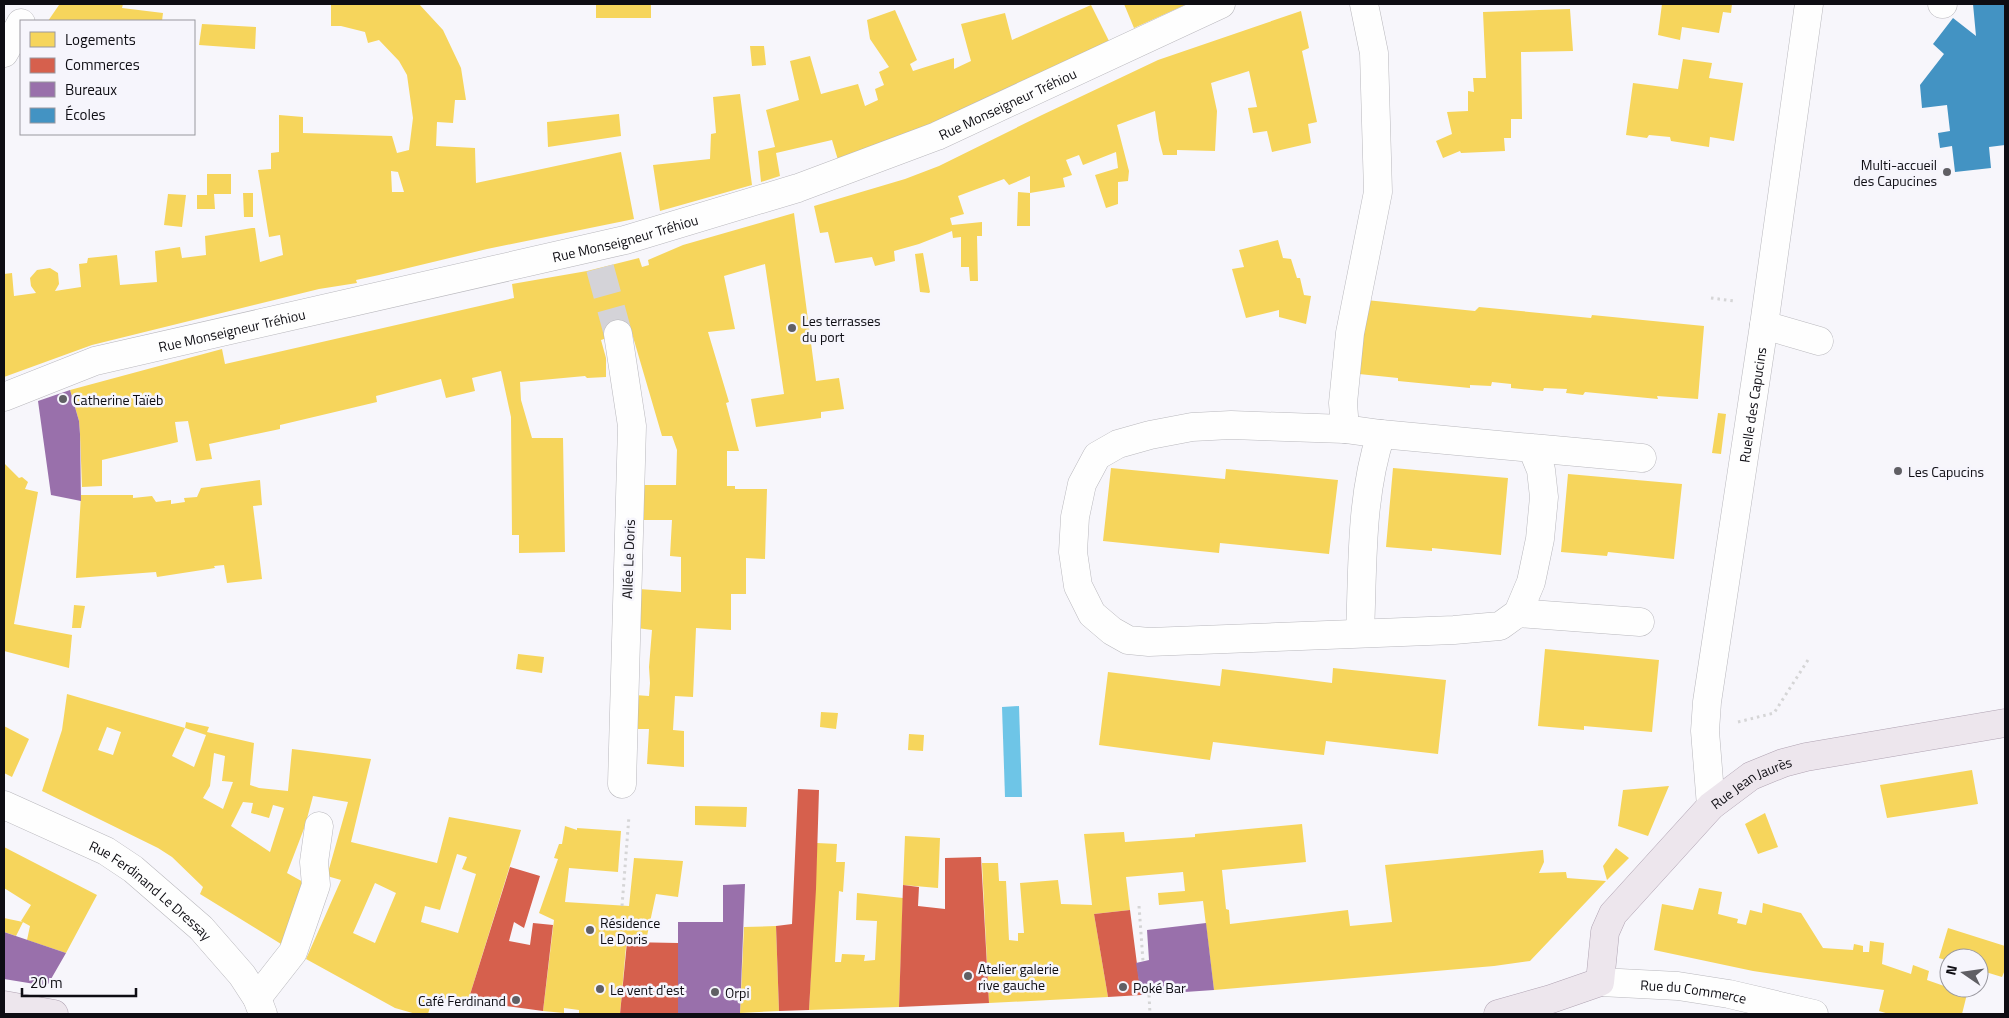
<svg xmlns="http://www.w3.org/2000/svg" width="2009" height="1018" font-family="'Titillium Web',sans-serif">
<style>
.water{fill:#6ec5e7}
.homes{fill:#f6d55c;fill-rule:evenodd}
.shops{fill:#d6604d}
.offices{fill:#9970ab}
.schools{fill:#4393c3}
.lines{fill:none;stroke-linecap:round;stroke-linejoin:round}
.minor-tunnel{stroke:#d4d3d8;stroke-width:28;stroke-dasharray:28 14;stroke-linecap:butt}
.minor-casing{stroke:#b9b8bd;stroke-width:29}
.major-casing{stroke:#b0a3b2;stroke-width:29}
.path{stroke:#d5d5d6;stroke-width:3;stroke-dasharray:2.5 4;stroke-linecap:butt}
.minor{stroke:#fefefe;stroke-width:28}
.major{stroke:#ede6ed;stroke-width:28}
.poi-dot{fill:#605f64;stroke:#f6f5fc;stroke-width:2}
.labels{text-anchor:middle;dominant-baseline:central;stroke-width:5;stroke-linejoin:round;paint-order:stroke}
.street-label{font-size:14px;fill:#0e0d13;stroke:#f6f5fc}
.poi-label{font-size:14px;fill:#0e0d13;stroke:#f6f5fc;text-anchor:start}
</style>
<rect width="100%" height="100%" fill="#f7f6fb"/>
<!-- water -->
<path class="water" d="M1019,706l3,91h-17l-3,-90z"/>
<!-- homes -->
<path class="homes" d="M65,4h58l-1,4 41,5 -1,8h-114l11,-16z
M331,4h88l24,26 18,38 5,32h-11l-2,23 -16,-1 -1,24 39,2 1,35 145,-31 13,67 -147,30 -108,26 -23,5 1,3 -38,6 -227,56 -88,32v-103l8,-1 2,23 22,-3 -5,-7 -1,-8 7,-8 13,-2 8,5 1,11 -4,7 26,-4 -2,-23 8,-1 1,-5 29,-3 3,30 37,-3 -2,-31 25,-4 2,11 24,-3 -1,-19 47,-8h3l5,34 23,-7 -3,-20 -11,2 -11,-67 13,-1v-16l8,-1v-37l24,2v16l89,3 5,17 12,-3 4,-32 -6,-43 -8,-14 -20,-21 -11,3 -3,-11 -24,-6h-10zM391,171l7,1 6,20h-12z
M596,4h55v14h-55z
M1124,4h63l-53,24z
M1662,4h70l-1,9 -8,-1 -4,21 -37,-6 -2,13 -22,-5z
M1091,5l18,36 -231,108 -40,11 -6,-20 -56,13 4,23 -19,6 -3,-31 17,-4 -9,-37 33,-10 -9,-39 20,-5 11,38 37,-10 7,22 13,-6 -3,-11 9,-4 -5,-13 10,-5 -19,-28 -3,-19 28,-10 22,50 -7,4 3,7 41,-13v11l17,-8 -10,-37 44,-11 7,27z
M1570,9l3,42 -52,1 1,67h-11v19h-7l1,13 -44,2 -1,-2 -17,7 -7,-17 16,-7 -5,-22 21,-1v-20l6,1 -1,-14h13l-3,-66z
M1301,11l8,37 -7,3 15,71 -9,2 3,19 -39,9 -5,-21 -14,2 -5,-25 9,-1 -8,-36 -38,12 6,28 -2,40 -38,-1v5h-14l-4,-15 -4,-29 -38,14 12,46 -1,10 -10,1v22l-12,4 -11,-33 23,-7 -2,-16 -33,13 -4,-10 -13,5 6,15 -9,3 2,9 -35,6v-17l-21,9 -5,-6 -46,17 6,18 -14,4 2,7 30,-3v14h-5l1,45h-8l-1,-14h-8v-30l-8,1 -1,-7 -33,13 -25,7 1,10 -20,5 -3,-9 -37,6 -7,-31 -8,1 -6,-27 91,-27 34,-13 103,-51 116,-55z
M202,24l54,3 -1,22 -56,-4z
M750,46h14l2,19 -14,1z
M1683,59l29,4 -3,15 34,5 -9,58 -24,-4 -1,10 -38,-6 -1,-4 -21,-2 -2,3 -21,-3 7,-52 45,6z
M740,94l12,91 -92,26 -7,-46 57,-6 1,-25 5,-1 -3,-36z
M619,114l2,22 -73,11 -1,-25z
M207,174h24v20h-17l1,15h-18v-14h10z
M1018,192l12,1v33h-13z
M243,193h10v24h-9z
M168,194l18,1 -4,32 -18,-2z
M794,213l22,168 23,-3 5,31 -23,3v6l-65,9 -5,-28 33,-5 -19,-130 -41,12 11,53 -27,3 21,70 -3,1 13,48h-12v35h8v3h32l-2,70 -19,-1v36h-15v36l-35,-2 -3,69 -18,-1 -2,34 11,1v36l-37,-3 2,-35h-14v-34l14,1 1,-13 -1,-16 3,-37 -15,-2 2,-39 42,3v-35l-11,-1 2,-36h-31l1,-35h34l1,-35 -5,-14h-10l-31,-106 -30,10 5,18v19l-19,1 -2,-2 -65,6 1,18 11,38h31l2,114 -46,1v-18h-7l-1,-118 -10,-46 -29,7 3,13 -29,7 -5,-19 -65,17 1,6 -97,23v4l-71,15 3,15 -16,2 -8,-40 -13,1 3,20 -76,18v26l-20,1 -2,-53 -1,-13 -9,-31 152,-41 3,15 289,-66 -2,-14 75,-13 52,-13 3,9 7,-2 -1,-5 35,-15z
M1278,240l5,18 8,1 6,19h3l4,17 7,1 -5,28 -27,-7v-7l-33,8 -14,-49 12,-2 -5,-17z
M923,253l7,39 -1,1 -9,-1 -5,-38z
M1366,300l109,11 4,-4 112,11 1,-3 112,11 -6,73 -41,-3 1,3 -73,-7 -2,3 -17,-2 1,-4 -23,-1 -1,3 -32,-3v-4l-19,-2 -1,4 -21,-1v3l-72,-7v-3l-39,-4z
M1718,413l8,1 -5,40 -9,-1z
M4,463l15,15 3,-1 6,5 -3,7 13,3 -24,132 58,11 -3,33 -65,-17z
M1111,468l114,11 1,-10 112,11 -9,74 -109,-11 -1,10 -116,-12z
M1393,468l115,10 -7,77 -69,-7v3l-46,-4z
M1568,474l114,10 -8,75 -66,-7 -1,4 -46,-4z
M260,480l2,25 -9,1 9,73 -35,4 -3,-18 -10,1 1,2 -58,9 -1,-5 -80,6 5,-83h52v3l19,-2 4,6 15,-2v4l14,-2 -1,-4 13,-1 4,-9z
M74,605l11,1 -4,22h-9z
M1545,649l114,11 -7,72 -68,-6v4l-46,-4z
M518,654l26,3 -2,16 -26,-4z
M1333,668l113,12 -8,74 -112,-13 -2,14 -111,-13 -3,18 -111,-15 9,-73 112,14 2,-17 110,14z
M67,694l118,34 -13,28 22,11 12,-32 -21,-7 1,-6 23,5 -2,5 47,11 -4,42 9,3 29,3 4,-42 79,10 -20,83 86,21 12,-46 72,13 -53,171 -35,-4 -5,17h-12l-21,-6 -89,-49 35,-79 -14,-4 21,-74 -35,-6 -8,30 -18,47 18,10 -24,61 -81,-50 3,-7 -31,-30 -14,-9 -116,-57 20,-61zM107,727l14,5 -8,23 -15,-5zM214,753l11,3 -3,25 11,1 -10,27 -20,-11 7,-12zM243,802l10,1 -2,10 18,5 4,-13 11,3 -14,44 -39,-26zM457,854l10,3 -5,12 14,5 -18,59 -37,-11 4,-16 15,4zM375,883l21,10 -21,50 -22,-10z
M821,712l17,1 -2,16 -16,-2z
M4,726l25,13 -17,38 -8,-4z
M909,734l15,1 -1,16 -15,-1z
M1972,770l6,34 -91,14 -7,-33z
M1669,786l-21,50 -30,-10 5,-36z
M695,806l52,1 -1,20 -51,-2z
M1765,813l13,34 -20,7 -13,-30z
M1302,824l4,38 -84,8 4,39 3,1 1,14 118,-14 2,16 42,-4 -7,-57 158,-15 1,12 -5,11 27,-1 1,6 39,3 -76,80 -36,5 -280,24 -11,-89 -44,4 -1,-12 27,-2 -2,-19 -57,5 4,33 -36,4 14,83 -119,6 -7,-140h16l1,18h7l3,59 9,1v-8h6l-4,-50 38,-3 3,24 31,1 -8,-71 40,-2 1,10 70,-5v-3z
M565,826l12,4v-2l44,3 -3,41 -49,-4 -4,34 64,4 5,-48 49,3 -5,36 -22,-3 -9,42 -20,-1 -7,79h-41v-4l-15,-2v5l-21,-2 11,-91 -15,-7 19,-54 -4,-1 5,-14h3z
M905,836l35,2 -2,50 -35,-3z
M817,843l20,1 -1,18h9l-2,30 -4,-1 -4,71h6l1,-8 23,1 -1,6 11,-1 2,-39 -21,-1 1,-27 46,5 -4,109 -90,3z
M4,847l93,48 -31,58 -39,-13 3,-14 -9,-5 10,-16 -27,-17z
M1616,848l13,10 -22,22 -4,-14z
M1699,888l23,4 -4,22 20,5 -1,4 9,2 4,-15 12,3 1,-10 38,10 22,35 30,2 1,-6 9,2v6h6l1,-11 14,2 -2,21 29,10 2,-9 16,6 -2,9 40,14 -5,20h-73l-10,-3 5,-21 -131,-19 -99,-21 8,-46 31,6z
M4,918l19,4 -7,14 -12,-4z
M776,926l3,85 -39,2 4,-86z
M1948,928l57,18v24l-3,7 -23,-7v-12h-30v3l-10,-3z"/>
<!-- shops -->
<path class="shops" d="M798,789l21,1 -3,99 -7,121 -30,1 -3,-85 16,-2z
M981,857l8,146 -90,4 4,-122 16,2 -1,19 27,3v-51z
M510,867l30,9 -16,52 -10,-6 -5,19 21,4 3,-22 20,2 -10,86 -75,-10z
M1130,910l11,85 -33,2 -14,-83z
M627,942l51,1v71h-58z"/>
<!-- offices -->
<path class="offices" d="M70,390l9,31 1,13 1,67 -30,-6 -13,-94z
M745,884l-5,129 -62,1v-92h45v-37z
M1206,923l8,67 -73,5 -5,-32 13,-3 -2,-30z
M4,932l62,21 -19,33 -43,-7z"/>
<!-- schools -->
<path class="schools" d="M1973,4h32v141l-16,2 2,21 -36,4 -3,-26 -12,2 -2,-15 12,-2 -3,-26 -25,3 -2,-23 24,-31 -11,-10 20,-26 23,18z"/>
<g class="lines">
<!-- minor-tunnel -->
<path class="minor-tunnel" d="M600,268l18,66"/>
<!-- minor casing -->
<g class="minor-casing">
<g id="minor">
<path d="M1942,4h1"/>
<path d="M4,53l17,-30"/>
<path d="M1764,325l55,16"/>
<path d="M618,334l14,92 -10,358"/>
<path id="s1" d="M4,397l91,-36 530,-121 173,-52 139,-52 284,-132"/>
<path d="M1345,429l-2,-26 7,-70 28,-141 -4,-139 -10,-49"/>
<path d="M1532,448l-151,-14 -36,-5 -114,-4 -39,2 -42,8 -32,9 -21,12 -15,28 -7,33 -2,35 5,34 14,28 20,17 16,9 21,2 305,-12 46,-4 18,-13 13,-31 9,-43 4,-42 -3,-27 -9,-22 110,10"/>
<path d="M1518,613l122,9"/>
<path d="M1360,633c3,-67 0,-135 21,-199"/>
<path id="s2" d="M4,805l102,46 27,18 68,59 41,47 15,23 6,16"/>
<path id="s3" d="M1711,806l-6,-75 2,-29 57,-377 45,-321"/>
<path id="s4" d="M1600,982l78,4 51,8 85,20"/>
<path d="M257,998l36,-46 23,-67 -2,-23 5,-36"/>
</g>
</g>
<!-- major casing -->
<g class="major-casing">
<g id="major">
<path d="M4,1005l50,9"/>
<path id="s5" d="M1498,1014l53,-15 49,-17 5,-50 8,-18 98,-108 40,-30 32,-13 23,-6 199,-34"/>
</g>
</g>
<!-- path -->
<path class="path" d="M1711,298l23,3
M1738,722l36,-9 34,-53
M622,906l7,-90
M1139,906l4,55
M1149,995l1,19"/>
<!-- minor -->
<use href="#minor" class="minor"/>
<!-- major -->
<use href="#major" class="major"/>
</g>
<!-- markers -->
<g class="poi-dot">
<circle cx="1947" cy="172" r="5"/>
<circle cx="792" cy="328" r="5"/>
<circle cx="63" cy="399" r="5"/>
<circle cx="1898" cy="471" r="5"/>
<circle cx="590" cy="930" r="5"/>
<circle cx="968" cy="976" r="5"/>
<circle cx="1123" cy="987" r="5"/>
<circle cx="600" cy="989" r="5"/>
<circle cx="715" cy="992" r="5"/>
<circle cx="516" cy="1000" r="5"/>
</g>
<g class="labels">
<!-- street labels -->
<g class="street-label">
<text stroke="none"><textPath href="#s1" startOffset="1048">Rue Monseigneur Tréhiou</textPath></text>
<text stroke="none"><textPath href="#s1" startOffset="642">Rue Monseigneur Tréhiou</textPath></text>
<text stroke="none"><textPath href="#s1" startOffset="238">Rue Monseigneur Tréhiou</textPath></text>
<text stroke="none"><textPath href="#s3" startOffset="405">Ruelle des Capucins</textPath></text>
<text transform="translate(628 559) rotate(-88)">Allée Le Doris</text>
<text stroke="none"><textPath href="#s5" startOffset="370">Rue Jean Jaurès</textPath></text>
<text stroke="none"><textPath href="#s2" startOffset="171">Rue Ferdinand Le Dressay</textPath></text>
<text stroke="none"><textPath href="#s4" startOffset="94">Rue du Commerce</textPath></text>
</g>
<!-- poi labels -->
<g class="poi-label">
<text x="1937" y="164" text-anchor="end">Multi-accueil<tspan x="1937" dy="16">des Capucines</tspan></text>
<text x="802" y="320">Les terrasses<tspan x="802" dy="16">du port</tspan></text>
<text x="73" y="399">Catherine Taïeb</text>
<text x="1908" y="471">Les Capucins</text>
<text x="600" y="922">Résidence<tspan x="600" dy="16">Le Doris</tspan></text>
<text x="978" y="968">Atelier galerie<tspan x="978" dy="16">rive gauche</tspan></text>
<text x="1133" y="987">Poké Bar</text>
<text x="610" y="989">Le vent d'est</text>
<text x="725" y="992">Orpi</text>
<text x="506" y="1000" text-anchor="end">Café Ferdinand</text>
</g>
</g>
<!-- border -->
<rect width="2009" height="1018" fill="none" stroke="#0e0d13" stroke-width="10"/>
<!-- legend -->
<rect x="20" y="20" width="175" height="115" fill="#f6f5fc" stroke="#99989f"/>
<rect x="30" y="32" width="25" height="15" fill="#f6d55c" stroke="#99989f"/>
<text x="65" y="45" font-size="15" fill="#0e0d13">Logements</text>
<rect x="30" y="58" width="25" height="15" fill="#d6604d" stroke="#99989f"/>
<text x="65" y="70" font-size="15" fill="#0e0d13">Commerces</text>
<rect x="30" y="82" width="25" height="15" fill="#9970ab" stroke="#99989f"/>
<text x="65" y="95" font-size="15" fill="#0e0d13">Bureaux</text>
<rect x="30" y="108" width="25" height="15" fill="#4393c3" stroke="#99989f"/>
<text x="65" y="120" font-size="15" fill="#0e0d13">Écoles</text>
<!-- north arrow -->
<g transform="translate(1964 973) rotate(283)"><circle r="24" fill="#f6f5fc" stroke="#99989f"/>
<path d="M0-4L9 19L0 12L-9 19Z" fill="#605f64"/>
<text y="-8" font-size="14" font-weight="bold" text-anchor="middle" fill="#0e0d13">N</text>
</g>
<!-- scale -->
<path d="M22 988v8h114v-8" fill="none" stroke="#0e0d13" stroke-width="2.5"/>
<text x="30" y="988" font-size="15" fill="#0e0d13" stroke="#f6f5fc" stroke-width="4" paint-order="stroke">20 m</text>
</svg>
